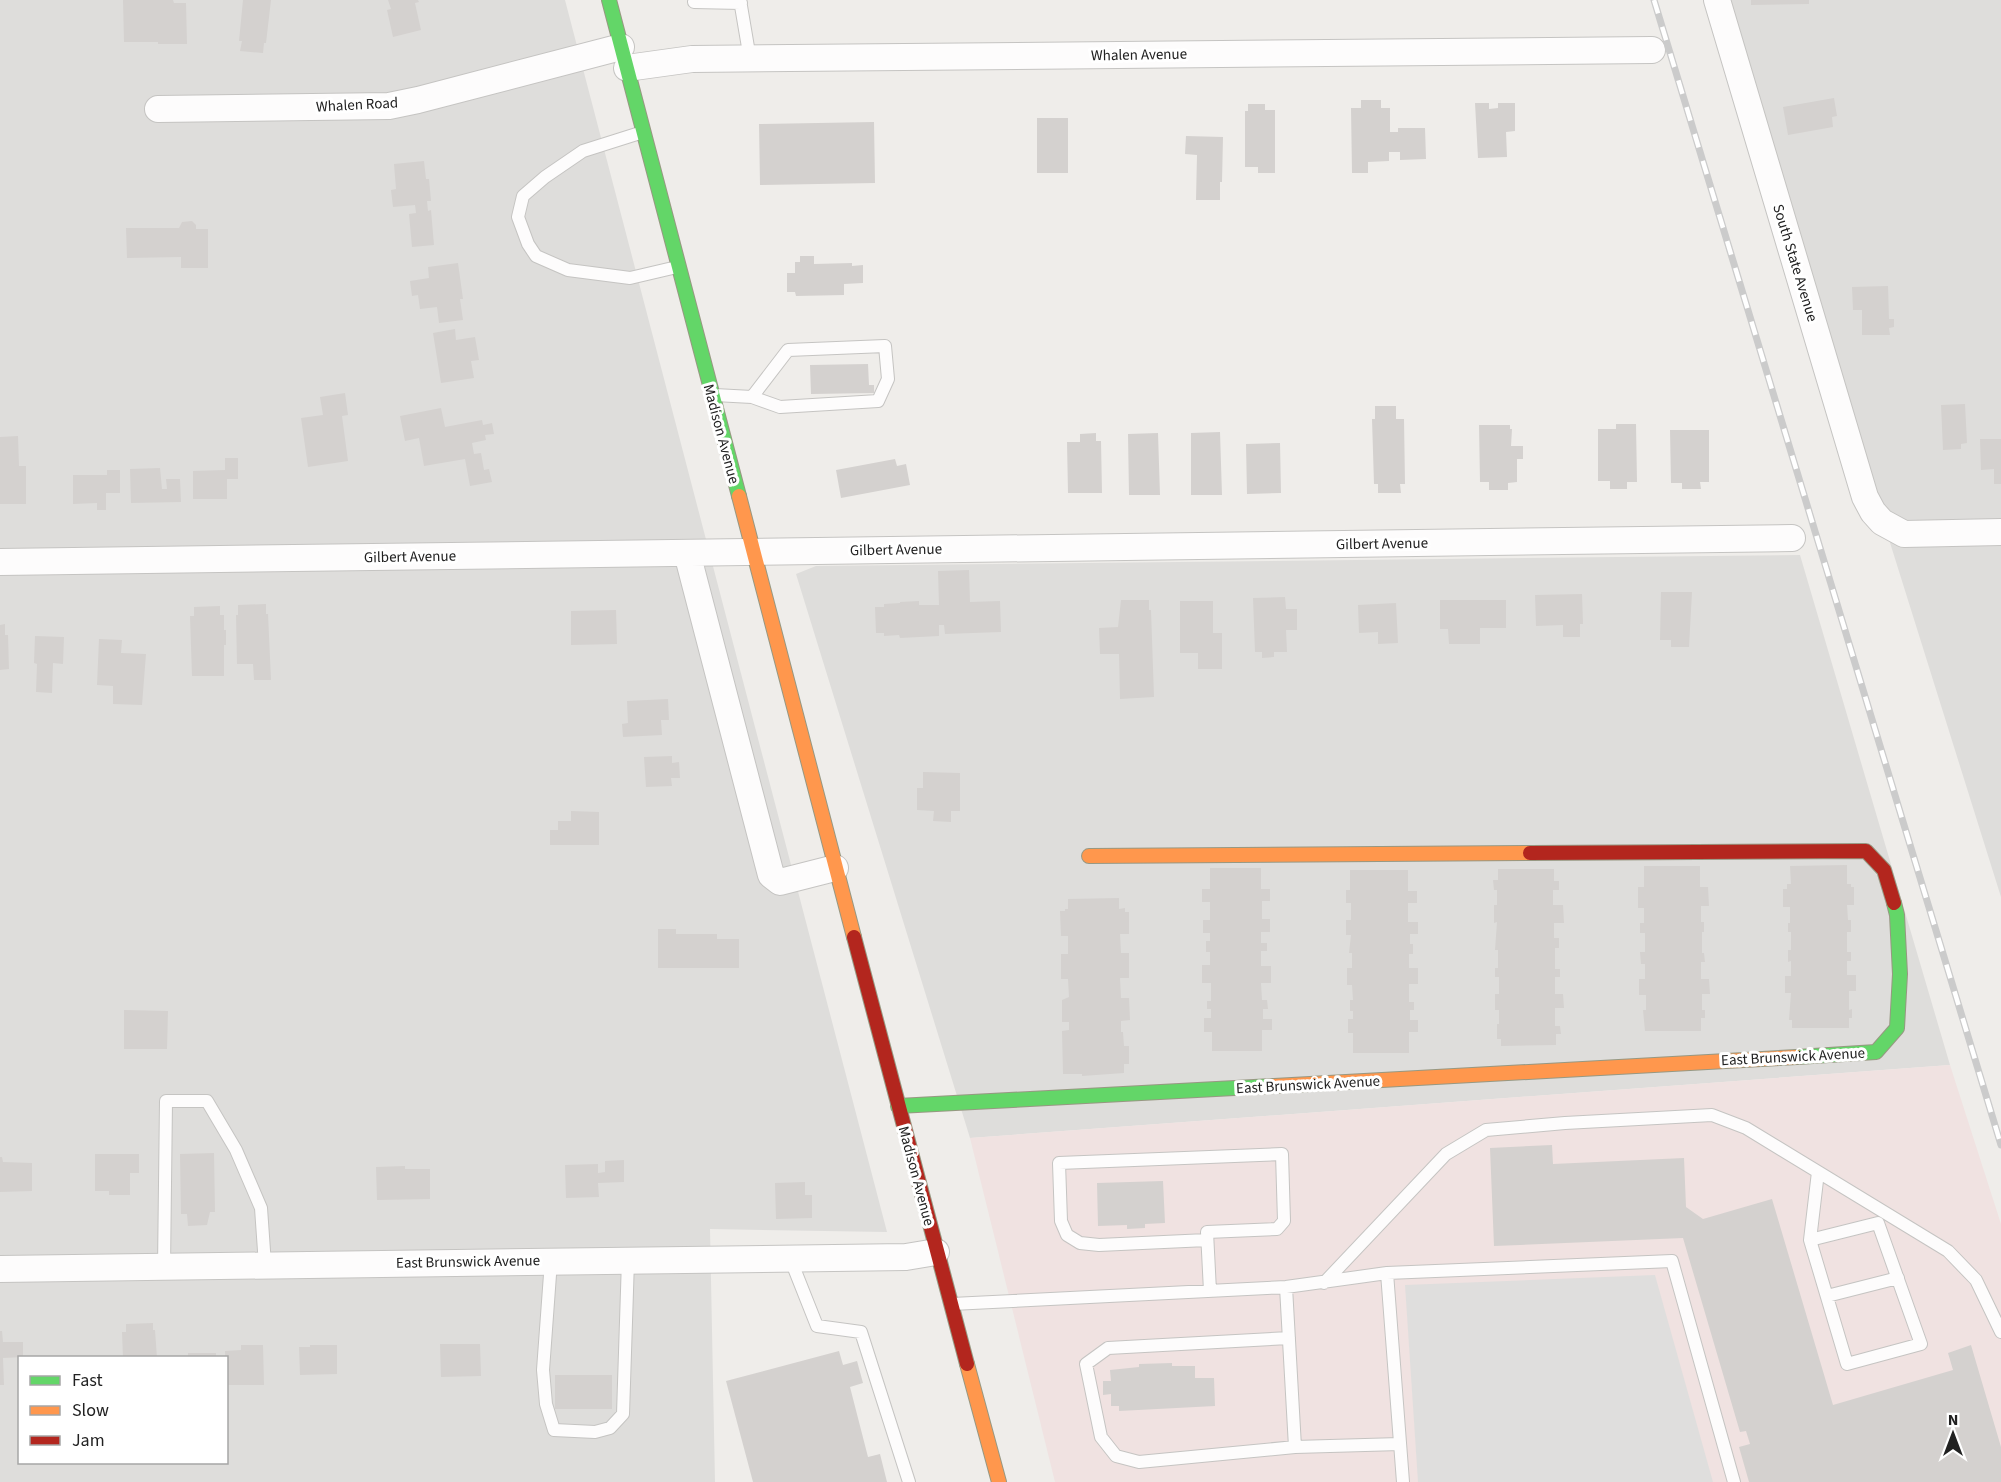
<svg xmlns="http://www.w3.org/2000/svg" width="2001" height="1482" font-family="'Source Sans 3',sans-serif">
<style>
.residential{fill:#dedddb;fill-rule:evenodd}
.commercial{fill:#f0e2e1}
.parking{fill:#dfdedd}
.building{fill:#d4d1cf}
.lines{fill:none;stroke-linecap:round;stroke-linejoin:round}
.lane-casing{stroke:#c5c4c2;stroke-width:14}
.street-casing{stroke:#c5c4c2;stroke-width:28}
.fast-casing{stroke:#979882;stroke-width:16}
.slow-casing{stroke:#979882;stroke-width:16}
.jam-casing{stroke:#979882;stroke-width:16}
.lane{stroke:#fdfcfc;stroke-width:12}
.street{stroke:#fdfcfc;stroke-width:26}
.fast{stroke:#63d668;stroke-width:14}
.slow{stroke:#ff974d;stroke-width:14}
.jam{stroke:#b3261e;stroke-width:14}
.rail-casing{stroke:#cbcbcb;stroke-width:7}
.rail{stroke:#fff;stroke-width:4.5;stroke-dasharray:14;stroke-linecap:butt}
.labels{text-anchor:middle;dominant-baseline:central;stroke-width:6;stroke-linejoin:round;paint-order:stroke}
.street-label{font-size:15px;fill:#212121;stroke:#fff}
</style>
<rect width="100%" height="100%" fill="#efedea"/>
<!-- residential -->
<path class="residential" d="M0,0h565l322,1232 -177,-3 5,253h-715zM20,1358h206v104h-206z
M1720,0h281v897z
M1800,555l150,510 -980,73 -174,-564 20,-8z"/>
<!-- commercial -->
<path class="commercial" d="M1950,1065l51,159v258h-946l-85,-344z"/>
<!-- parking -->
<path class="parking" d="M1655,1275l58,207h-295l-13,-197z"/>
<!-- building -->
<path class="building" d="M123,0h50l1,3h12l1,41h-29v-2h-34z
M243,0h28l-5,43h-2l-1,10 -23,-2 2,-10h-3z
M388,0h30l1,2 -4,1 6,27 -28,7 -6,-27 4,-1z
M1751,0h58v4l-58,1z
M1834,98l3,18 -5,1 1,10 -45,8 -5,-28z
M1361,100h20v8h9v24h8v-4h27l1,31 -26,1v-8h-11v9l-21,1v11h-16l-1,-65h10z
M1475,103h14v6l9,-1v-5h17v28l-9,1 1,25 -29,1z
M1248,104h17v6h10v63h-17v-6h-13v-56h3z
M1037,118h31v55h-31z
M874,122l1,61 -115,2 -1,-61z
M1186,136l37,1 -1,45h-2v18h-24l1,-45 -12,-1z
M424,161l2,18h3l2,22h-4l1,10 3,-1 3,35 -22,2 -3,-33 7,-1 -1,-8 -22,2 -2,-17 5,-1 -2,-25z
M192,221l4,4v4h12v39h-27v-11l-54,1 -1,-30h53l3,-6z
M800,256h14v8l38,-1v3l11,-1v18l-19,1v11l-48,1 -1,-4h-8v-19h8v-11h5z
M458,263l5,36h-3l3,21 -24,3 -2,-16 -17,2 -2,-14 -6,1 -2,-15 19,-3 -1,-11z
M1888,286l1,33h5v8l-5,1 1,7h-28v-25h-9l-1,-23z
M455,329l1,11 19,-3 4,23 -8,1 3,17 -33,5 -8,-50z
M868,364l1,21h5v8l-63,1 -1,-29z
M345,393l3,22 -6,1 6,45 -40,6 -7,-49 22,-3 -3,-18z
M1965,404l2,39 -6,1v5l-18,1 -2,-45z
M1375,406h21v13h8l1,65h-5l1,9h-23v-9h-4l-2,-65h3z
M441,408l4,19 37,-7 1,5 9,-2 2,11 -9,1 1,5 -14,3 2,11 7,-1 3,17 5,-1 3,13 -22,4 -5,-27 -41,7 -5,-28 -14,3 -5,-25z
M1616,424h20l1,58h-10v7h-17v-8h-12v-52h18z
M1479,425h31v4h2l-1,17h12v13h-6v23l-9,1v7h-19v-8h-9z
M1670,430h39v52h-9l1,7h-19v-6h-11z
M1220,432l2,63h-31v-62z
M1096,433v8h5l1,52h-34l-1,-51h13v-8z
M1158,433l2,62h-31l-1,-61z
M18,436l1,30h7v38h-26v-67z
M1980,439h21v45h-7v-15l-13,1z
M1280,443l1,50 -34,1 -1,-50z
M225,458h13v21h-11v20h-34v-28l32,-1z
M895,459l2,7 9,-2 4,21 -69,13 -5,-28z
M160,468l2,21h5l-1,-10h14l1,23 -50,1 -1,-34z
M107,470h13v23h-14v17h-9v-7l-24,1v-29h34z
M969,570l1,32 30,-1 1,31 -56,2 -1,-9h-5v11l-39,2 -1,-3 -15,1v-3h-8l-1,-26h9v-3l16,-1v-1l19,-1v4h20l-1,-34z
M1661,592h31l-3,55h-18v-7h-11z
M1582,594l1,30h-3v13h-17v-12l-27,1 -1,-31z
M1285,597l1,12h11v21h-11l1,22h-13v5l-12,1v-6h-7l-2,-54z
M1121,600h28v10h2l3,87 -34,2 -1,-45h-19l-1,-26 19,-1z
M1440,600h66v28h-26v16h-31l-1,-15h-8z
M1180,601h33v32h9v36h-24v-16h-18z
M1396,603l2,40 -20,1v-12l-19,1 -1,-28z
M266,604v10h2l3,66h-17l-1,-16h-16l-1,-49h2v-10z
M220,606v9h4v15h2v15h-2v31h-32l-2,-60h4v-9z
M616,610l1,34 -46,1v-34z
M5,624v11h3l1,34 -9,1v-45z
M35,636l29,1 -1,27 -10,-1 -1,30 -16,-1 1,-28 -3,-1z
M99,639l23,1 -1,13 25,1 -4,51 -29,-1v-18l-16,-1z
M668,699l1,21h-8l1,15 -39,2 -1,-13 6,-1 -1,-22z
M672,756v7l7,-1 1,16h-9l1,8 -26,1 -2,-30z
M923,772l37,1v38h-9v11l-18,-1 1,-10 -17,-1v-22h6z
M571,811l28,1v33h-49v-15h8v-9h13z
M1847,865v19h4v3h3v18h-7l1,15h3v12h-4v20h4v9h-4v14h9v16h-7v19l3,-1v9h-3v10h-57v-8h-3l2,-27h-6v-17h6v-15l-3,1v-12h3v-18h-3v-9h2v-16h-7v-18h4v-5h4l-1,-18z
M1644,866h56v21h8l1,19h-8v16h3v10h-2v21h2l1,9h-4v17h8l1,15h-8v16h3v8h-4v13h-56l-2,-21h3v-15h-7v-16h6v-15h-4l-1,-12h5v-19h-5v-10h4v-15h-6v-21h6z
M1210,868h51v21h9v12h-8v18h8v13h-9v11h6v8h-6v15h10v17h-10l1,17h5l1,9h-5v10h9v11h-10v21h-50v-19h-8v-14h7v-9h-4v-8h4v-18h-9v-18h8v-13h-4v-11h4v-8h-7v-13h7v-18h-8v-13h8z
M1498,869h56v12h5v9h-6v15h10l1,18h-10v15h5v10h-4v21h5v8h-5v17h8l1,14h-9v18h5l1,8h-5v11l-55,1v-7h-4v-15h2v-14h-4v-16h4v-17h-4v-9h3v-18h-3l2,-28 -3,1v-18h3v-15h-3l-1,-10h5z
M1350,870h58v21h9v12h-9v19h10v12h-8v10h3v10h-4v14h9v16h-9v18h5v8h-4v10h8v12h-9v21h-56v-20h-5v-14h5v-8h-3v-11h3l-1,-15h-5v-17h5v-15h-3l2,-18h-5v-15h5v-17h-5v-13h4z
M1119,898v11l6,-1v4h4v22h-9l1,19h8v25h-9l1,20h8l1,22 -9,1v11h2l1,14h5v18h-5v9l-42,3v-2h-19l-1,-43 7,-1v-8h-7v-22l7,-3 -1,-18h-7v-25h7v-18h-7l-1,-25h5v-2h3v-10z
M658,929h18v5h41v5h22v29h-81z
M124,1010l44,1 -1,38h-43z
M1552,1145l1,19 131,-6 2,49 17,12 69,-20 61,206 120,-35 -5,-17 23,-8 30,102v35h-252l-10,-35 11,-3 -4,-13 -6,1 -57,-194 -189,8 -4,-98z
M214,1153l1,59h-5l-3,13 -19,1 -1,-12h-6l-1,-60z
M95,1154h44v19h-9v22h-21v-4h-14z
M0,1157h2l1,5 29,1v28l-32,1z
M624,1160v22l-26,1 1,14 -33,1 -1,-33 33,-1v9l7,-1v-11z
M405,1166v3h25v30l-53,1 -1,-33z
M1163,1181l2,42 -20,1v4l-18,1v-4l-29,1 -1,-43z
M805,1182v13h7v23l-36,1 -1,-36z
M153,1323v7h2l2,28h-34l-1,-26h4v-8z
M0,1331h2l1,11h20v15l-20,1 1,27h-4z
M440,1344h40l1,32 -40,1z
M241,1345h22l1,40h-38l-1,-34 16,-1z
M310,1345h27v29l-37,1 -1,-28h11z
M839,1351l4,14 14,-4 6,22 -13,4 18,70 12,-3 7,28h-134l-27,-101z
M188,1353h28v5h-28z
M1172,1363v3h23v12h19l1,28 -96,5v-5h-8v-12l-8,1v-14h8l-1,-11 29,-3v-3z
M555,1375h57v34h-57z"/>
<g class="lines">
<!-- lane casing -->
<g class="lane-casing">
<path id="lane" d="M740,0l10,59
M694,2l47,1
M643,132l-60,19 -38,26 -22,19 -5,21 10,27 8,12 32,14 62,8 47,-11
M715,395l37,2 28,10 98,-6 10,-22 -3,-33 -97,4 -36,47
M1207,1240l-108,5 -19,-2 -13,-8 -6,-14 -2,-58 223,-9 2,67 -7,8 -70,3 3,59
M1810,1240l68,-17 43,121 -74,20 -37,-124 8,-68
M790,1258l27,68 44,6 48,150
M551,1261l-8,109 3,34 8,26 41,2 15,-4 13,-14 5,-154
M164,1267l2,-166h41l29,49 25,58 4,57
M1324,1283l122,-129 40,-24 79,-7 147,-8 34,13 202,123 28,29 25,52
M1286,1287l9,160 105,-3
M1827,1296l71,-18
M952,1304l334,-17 101,-14
M1289,1338l-181,10 -22,16 15,73 15,19 23,6 156,-15
M1403,1482l-16,-209 285,-12 62,221"/>
</g>
<!-- street casing -->
<g class="street-casing">
<path id="street" d="M1717,0l148,497 8,15 9,10 22,12 97,-2
M627,68l65,-9 960,-9
M158,109l231,-3 29,-6 203,-53
M687,553l84,322 9,7 55,-14
M0,562l1792,-24
M0,1269l906,-12 30,-5"/>
</g>
<!-- fast casing -->
<g class="fast-casing">
<path id="fast" d="M609,0l130,496
M1797,1057l79,-5 21,-24 3,-54 -3,-59 -3,-12
M898,1106l376,-20"/>
</g>
<!-- slow casing -->
<g class="slow-casing">
<path id="slow" d="M739,496l115,441
M1089,856l441,-3
M1274,1086l523,-29
M967,1364l32,118"/>
</g>
<!-- jam casing -->
<g class="jam-casing">
<path id="jam" d="M1530,853l336,-2 18,19 10,33
M854,937l113,427"/>
</g>
<!-- lane -->
<use href="#lane" class="lane"/>
<!-- street -->
<use href="#street" class="street"/>
<!-- fast -->
<use href="#fast" class="fast"/>
<!-- slow -->
<use href="#slow" class="slow"/>
<!-- jam -->
<use href="#jam" class="jam"/>
<!-- rail casing -->
<g class="rail-casing">
<path id="rail" d="M1654,0l347,1145"/>
</g>
<!-- rail -->
<use href="#rail" class="rail"/>
</g>
<g class="labels">
<!-- street labels -->
<g class="street-label">
<text transform="translate(1139 55) rotate(-1)">Whalen Avenue</text>
<text transform="translate(357 105) rotate(-3)">Whalen Road</text>
<text transform="translate(1795 263) rotate(73)">South State Avenue</text>
<text transform="translate(721 434) rotate(75)">Madison Avenue</text>
<text transform="translate(1382 544) rotate(-1)">Gilbert Avenue</text>
<text transform="translate(896 550) rotate(-1)">Gilbert Avenue</text>
<text transform="translate(410 557) rotate(-1)">Gilbert Avenue</text>
<text transform="translate(1793 1057) rotate(-3)">East Brunswick Avenue</text>
<text transform="translate(1308 1085) rotate(-3)">East Brunswick Avenue</text>
<text transform="translate(916 1176) rotate(75)">Madison Avenue</text>
<text transform="translate(468 1262) rotate(-1)">East Brunswick Avenue</text>
</g>
</g>
<!-- legend -->
<rect x="18" y="1356" width="210" height="108" fill="#ffffff" stroke="#a6a6a6" stroke-width="1.5"/>
<rect x="30" y="1376" width="30" height="9" fill="#63d668" stroke="#a6a6a6" stroke-width="1.5"/>
<text x="72" y="1386" font-size="18" fill="#212121">Fast</text>
<rect x="30" y="1406" width="30" height="9" fill="#ff974d" stroke="#a6a6a6" stroke-width="1.5"/>
<text x="72" y="1416" font-size="18" fill="#212121">Slow</text>
<rect x="30" y="1436" width="30" height="9" fill="#b3261e" stroke="#a6a6a6" stroke-width="1.5"/>
<text x="72" y="1446" font-size="18" fill="#212121">Jam</text>
<!-- north arrow -->
<g transform="translate(1953 1434)" stroke="#ffffff" stroke-width="4.5" paint-order="stroke">
<path d="M0-4.5L10 22L0 15L-10 22Z" fill="#212121"/>
<text y="-9" font-size="16" font-weight="bold" text-anchor="middle" fill="#212121">N</text>
</g>
</svg>
